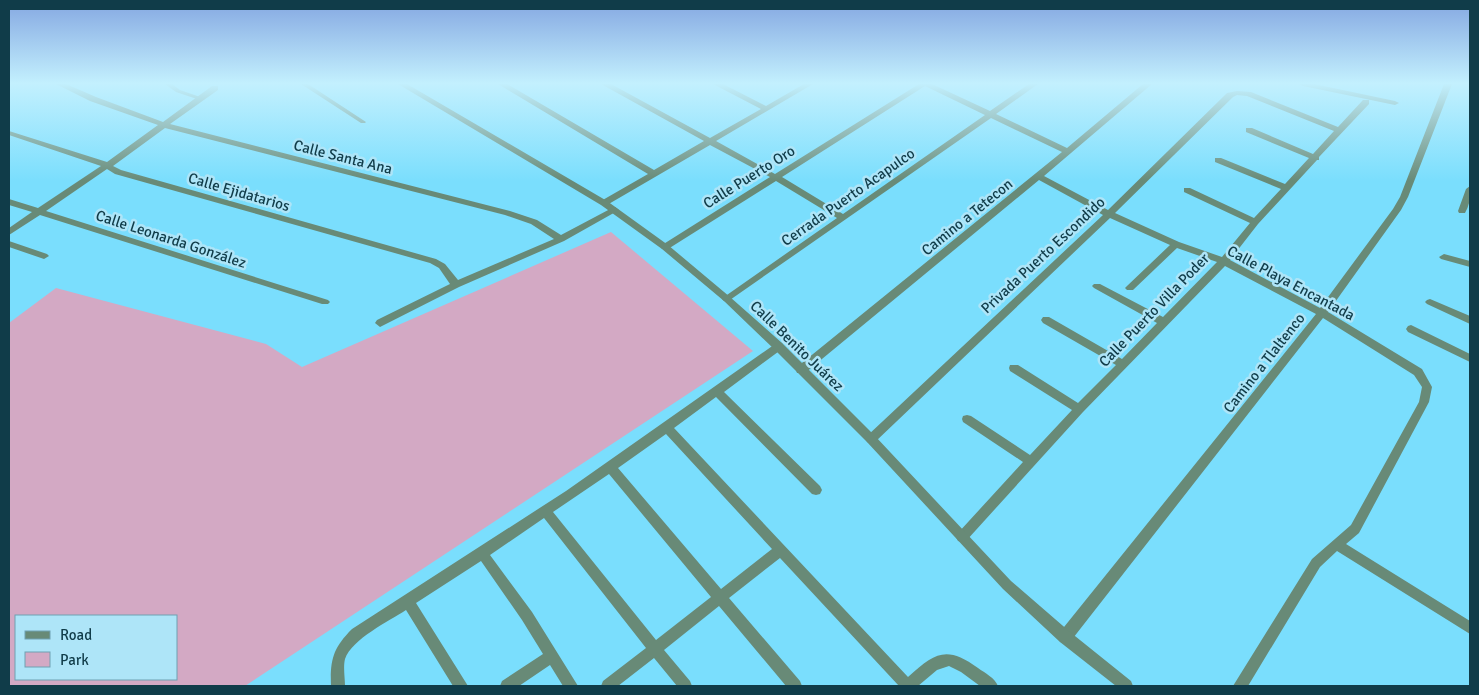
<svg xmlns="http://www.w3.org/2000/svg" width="1479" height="695" font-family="Signika,sans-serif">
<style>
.green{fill:#d3a9c4;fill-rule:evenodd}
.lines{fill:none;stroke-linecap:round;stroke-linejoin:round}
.service{fill:#688a77;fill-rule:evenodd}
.minor{fill:#688a77;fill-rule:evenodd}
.tertiary{fill:#688a77;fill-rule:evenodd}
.labels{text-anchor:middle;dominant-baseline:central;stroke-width:5;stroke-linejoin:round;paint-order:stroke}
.street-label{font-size:15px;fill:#103c49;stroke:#aee5f8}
</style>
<rect width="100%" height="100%" fill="#7adefd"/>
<!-- green -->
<path class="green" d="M611,232l142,119 -508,335h-236v-363l47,-35 210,56 36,23zM16,616h160v63h-160z"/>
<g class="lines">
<!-- service -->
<path class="service" d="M165,84h7l8,6 23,8 -3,2 -24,-8z
M301,84h7l58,38 -1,1h-4z"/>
<!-- minor -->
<path class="minor" d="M56,84h10l30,13 67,25 49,-36h6v4l-48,34 340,87 27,9 24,15 51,-27 3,-1 4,3 -55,31 -105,46 -79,40 -5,-4 2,-3 73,-36 -11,-16 -9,-5 -315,-89 -8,-5 -61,42 282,89 2,2 -2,2h-6l-282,-89 -31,20v-7l23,-16 -23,-7v-6l29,9 63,-42 -92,-31v-4l98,31 51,-37 -68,-24zM165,128l340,87 26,9 23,15 -96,41 -13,-16 -9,-5 -315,-89 -8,-4z
M498,84h9l147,86 50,-29 -103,-57h10l99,54 51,-29 -48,-25h10l43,22 38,-22h9l-97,57 59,33 144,-90h13l58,27 39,-27h9l-42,30 71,34 76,-64h9l-108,92 64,34 119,-117 10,-2 14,1 87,35 25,-27h6v4l-50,53v3h-2l-59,64 -28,36 90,48 73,-99 7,-12 44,-113h8l-44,113 -7,13 -73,102 94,57 10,18 -3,15 -70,131 -13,11 124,77v13l-133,-83 -17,16 -72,119h-15l79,-127 39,-34 68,-123 3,-15 -8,-12 -91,-57 -253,324 -5,1 -5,-1 -1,-5 1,-5 256,-318 -91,-48 -142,146 -117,129 -4,1 -4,-1 -2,-4 2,-4 65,-71 -60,-40 -1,-3 1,-3 4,-1 4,1 59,39 42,-45 -62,-39 -1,-3 1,-3h8l60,38 38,-38 -73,-42 -2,-3 2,-3h6l73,42 35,-36 -63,-35 -2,-2 2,-2h6l63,33 54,-55 -40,-14 -44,42h-6l-2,-2 2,-2 43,-41 -60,-27 -235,224 -4,2 -4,-2 -1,-3 1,-3 236,-221 -64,-35 -234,193h-8l-1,-3 1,-3 265,-215 -71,-34 -264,184 -3,-1 -2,-2 2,-2 113,-79 -61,-37 -108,68h-6l-1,-2 1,-2 108,-68 -60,-32 -103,60h-6v-4l47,-27zM925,86l60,29 -142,99 -61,-37zM1237,95l10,1 87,35 -21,23 -61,-26h-6v4l63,26 -24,26 -64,-26h-6v4l66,27 -27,29 -64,-30h-6v4l66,31 -28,34 -43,-15 -64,-29 118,-116z
M1299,84h15l81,17 4,2 -4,2 -92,-19z
M1470,186c1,10 0,18 -5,27h-6l-1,-2 8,-22z
M9,241l38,13 2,2 -5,3 -35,-12z
M1444,254l26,7v6l-29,-8 -2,-2z
M1430,299l40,17v8l-43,-20 -2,-2 2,-2z
M1411,325l59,29v8l-62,-30 -2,-3 2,-3z
M778,342l4,1 1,3 -1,3 -58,43 96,94 2,4 -2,4 -4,1 -4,-1 -96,-97 -42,31 234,249c27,-24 38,-32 70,-9 7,5 17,10 20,18h-18l-19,-14 -12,-6 -12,4 -19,16h-19l-119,-128 -51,40 71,83 2,5h-16l-67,-80 -55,44 26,31 2,5h-15l-23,-28 -36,28h-17l2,-5 43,-33 -102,-130 -54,37 42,57 46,74h-15l-13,-21 -31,21h-19l2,-5 41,-27 -21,-34 -41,-59 -65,42 52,83h-15l-47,-76c-17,11 -54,29 -61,49 -2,8 0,19 0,27h-14c-1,-26 2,-38 21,-57l214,-138zM666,434l106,115 -51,40 -103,-121zM609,474l102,123 -55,43 -103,-128z"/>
<!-- tertiary -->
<path class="tertiary" d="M398,84h9l200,117 61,44 62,52 52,46 93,93 136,145 59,51 61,49 2,5h-17l-56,-44 -57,-53 -136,-147 -93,-93 -50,-48 -62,-52 -61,-44z"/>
</g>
<!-- sky -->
<linearGradient id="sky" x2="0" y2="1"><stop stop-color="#84a7e1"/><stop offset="0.46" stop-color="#c3f0fe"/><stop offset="1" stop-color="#c3f0fe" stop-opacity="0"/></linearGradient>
<rect width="1479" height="181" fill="url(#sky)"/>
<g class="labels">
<!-- street labels -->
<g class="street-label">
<text transform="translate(343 157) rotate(14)">Calle Santa Ana</text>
<text transform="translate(749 177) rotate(-32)">Calle Puerto Oro</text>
<text transform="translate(239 192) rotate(16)">Calle Ejidatarios</text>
<text transform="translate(848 197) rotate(-35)">Cerrada Puerto Acapulco</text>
<text transform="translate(967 217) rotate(-39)">Camino a Tetecon</text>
<text transform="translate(171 239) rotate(18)">Calle Leonarda González</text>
<text transform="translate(1043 255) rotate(-43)">Privada Puerto Escondido</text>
<text transform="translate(1291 283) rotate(28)">Calle Playa Encantada</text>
<text transform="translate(1154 310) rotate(-46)">Calle Puerto Villa Poder</text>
<text transform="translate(797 346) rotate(44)">Calle Benito Juárez</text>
<text transform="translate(1264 363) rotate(-52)">Camino a Tlaltenco</text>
</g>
</g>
<!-- border -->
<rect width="1479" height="695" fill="none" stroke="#103c49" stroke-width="20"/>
<!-- legend -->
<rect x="15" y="615" width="162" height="65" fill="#aee5f8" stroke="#6fa1b2"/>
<rect x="25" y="631" width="25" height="8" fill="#688a77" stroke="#6fa1b2"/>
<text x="60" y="640" font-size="15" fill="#103c49">Road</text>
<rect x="25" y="652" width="25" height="15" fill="#d3a9c4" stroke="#6fa1b2"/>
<text x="60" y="665" font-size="15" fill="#103c49">Park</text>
</svg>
